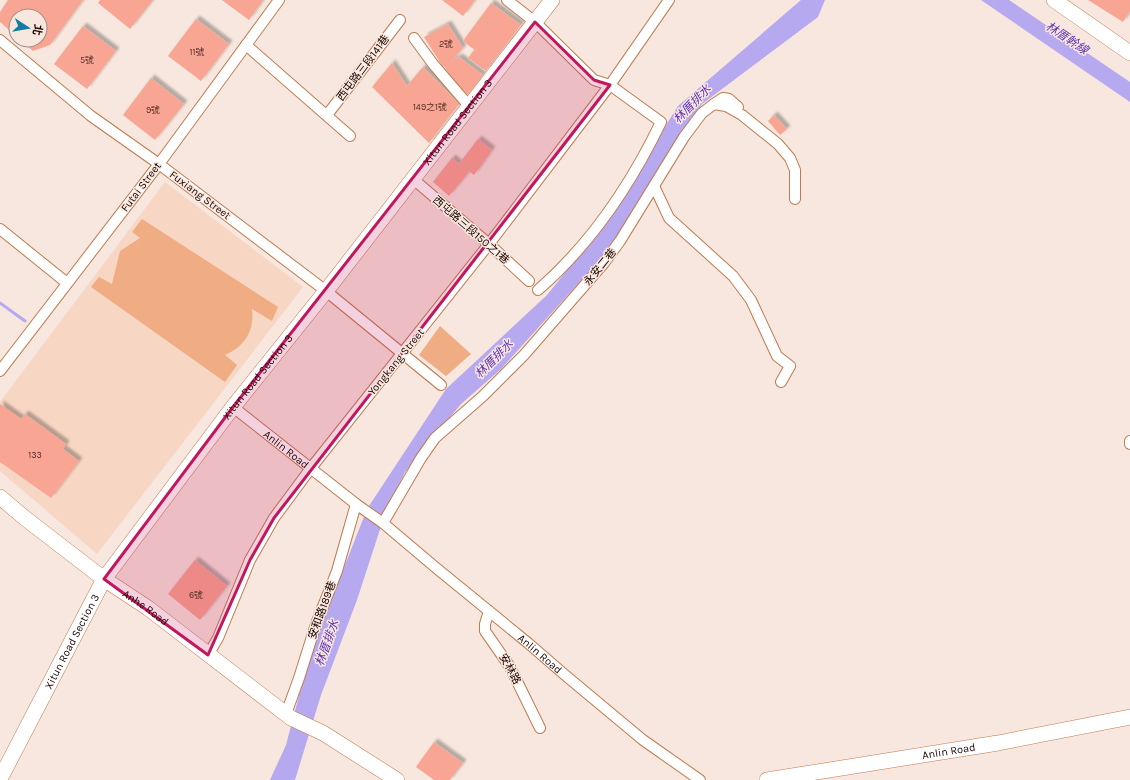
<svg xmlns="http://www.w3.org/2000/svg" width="1130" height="780" font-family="Karla,'Noto Sans TC',sans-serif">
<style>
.built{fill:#f7d6c3}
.green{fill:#f0ac83}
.water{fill:#b6a9f0}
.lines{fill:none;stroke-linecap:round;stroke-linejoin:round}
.stream{stroke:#b6a9f0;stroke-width:3}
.building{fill:#f8a593;filter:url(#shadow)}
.street-casing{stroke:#bf7b50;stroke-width:12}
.secondary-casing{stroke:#bf7b50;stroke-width:16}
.street{stroke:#fff;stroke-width:10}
.secondary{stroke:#fff;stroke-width:15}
.marked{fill:#c2185b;fill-opacity:0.2;stroke:#c2185b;stroke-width:3;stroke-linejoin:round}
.labels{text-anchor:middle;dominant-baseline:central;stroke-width:3;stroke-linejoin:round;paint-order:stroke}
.number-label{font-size:9px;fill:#542d25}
.street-label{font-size:11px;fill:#1d0500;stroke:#f7e7de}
.water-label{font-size:12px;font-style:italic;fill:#6033b9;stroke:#f7e7de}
</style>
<defs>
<filter id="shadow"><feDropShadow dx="3.5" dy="-3.5" stdDeviation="1" flood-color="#0004"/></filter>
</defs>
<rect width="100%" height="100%" fill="#f7e7de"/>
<!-- built -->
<path class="built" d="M165,182l138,105 -206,267 -97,-83v-69z"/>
<!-- green -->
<path class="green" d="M142,219l136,88 -6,14 -20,-12c3,22 -8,38 -27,46l12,10 -12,17 -134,-95 8,-10 13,7 8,-33 20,-13 -8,-6z
M440,326l31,28 -25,22 -27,-21z"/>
<!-- water -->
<path class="water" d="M801,0h24l-7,17 -116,87 -48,73 -42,69 -111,123 -40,35 -56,68 -19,39 -29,89 -36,95 -26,85h-25l16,-35 24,-91 57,-145 79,-120 101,-94 67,-83 33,-57 31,-49z
M981,0h28l121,82v20z"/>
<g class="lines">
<!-- stream -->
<path class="stream" d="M0,303l25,18"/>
</g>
<!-- building -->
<path class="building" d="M8,0h75l-33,45 -17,6 -12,-11h19v-24h-24v20l-16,-14v-10z
M100,0h53l-23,29 -32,-26z
M222,0h41l-14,20z
M442,0h33l-12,16z
M1088,0h42v11l-7,11z
M491,3l30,22 -35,46 -18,-13 6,-8 6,4 -17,-13z
M196,19l33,25 -28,37 -33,-25z
M448,24l15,24 -12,14 8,-5 24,18 -15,20 -12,-11 -12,-18 -1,1 -19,-30z
M83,26l33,25 -29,38 -33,-25z
M392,63l15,23 16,-19 36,37 -30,39 -57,-56z
M151,78l33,26 -29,36 -32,-25z
M774,115l13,14 -7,6 -12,-14z
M478,139l14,11 -18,25 -12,-9 7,6 -20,24 -16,-14 19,-24 7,6z
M0,404l21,15 4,-5 41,30 -3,5 16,12 -28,37 -51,-36z
M195,560l32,26 -27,34 -32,-26z
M434,742l29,21 -13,17h-16l-18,-13z"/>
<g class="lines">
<!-- street casing -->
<g class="street-casing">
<g id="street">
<path d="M507,0l28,22 59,58 16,5 51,37c-30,62 -70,122 -123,168"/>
<path d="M414,38l19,26 36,42"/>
<path d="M0,40l91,76 68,48 167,127 115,94"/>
<path d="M246,45l104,91"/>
<path d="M714,104l9,-6 6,1 9,8"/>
<path d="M327,115l73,-95"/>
<path d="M412,178l77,66 40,37"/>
<path d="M654,186l15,32 64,58 18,24 26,56 13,10 -9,16"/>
<path d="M0,229l67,54"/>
<path d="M0,371l159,-207 120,-164"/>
<path id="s1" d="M233,407l123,97 27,19 52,44 93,76 37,32 78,65 57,40"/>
<path d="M1130,441v3"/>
<path d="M383,523l38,-65 14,-20 48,-42 41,-41 80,-92 16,-22 64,-104 18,-24 12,-9 12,2 16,9 36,29 12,14 5,12v29"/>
<path d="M489,611l-4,13v7l25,36 30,61"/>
<path d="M208,655l10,-17 32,-78 24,-42 37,-50 178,-224 121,-159 59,-85"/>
<path d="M286,714l13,-36 17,-54 21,-53 19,-67"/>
</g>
</g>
<!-- secondary casing -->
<g class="secondary-casing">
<g id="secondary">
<path d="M1054,0l76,53"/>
<path id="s2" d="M0,497l26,22 78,60 44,29 143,110 32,15 74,47"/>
<path id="s3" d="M0,779l104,-200 129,-172 93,-116 226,-291"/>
<path id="s4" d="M767,780l231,-37 132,-26"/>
</g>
</g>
<!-- street -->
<use href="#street" class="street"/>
<!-- secondary -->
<use href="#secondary" class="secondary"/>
</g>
<!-- marked area -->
<path class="marked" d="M535,22l59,58 16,5 -336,433 -24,42 -42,95 -104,-76 129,-172z"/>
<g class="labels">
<!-- number labels -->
<g class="number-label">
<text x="446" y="44">2號</text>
<text x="197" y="52">11號</text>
<text x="87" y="60">5號</text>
<text x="430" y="107">149之1號</text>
<text x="153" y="110">9號</text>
<text x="35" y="455">133</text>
<text x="196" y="595">6號</text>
</g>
<!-- street labels -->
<g class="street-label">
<text transform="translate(363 68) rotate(-53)">西屯路三段141巷</text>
<text stroke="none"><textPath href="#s3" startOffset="803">Xitun Road Section 3</textPath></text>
<text transform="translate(141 187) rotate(-53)">Futai Street</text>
<text transform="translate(200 195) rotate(37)">Fuxiang Street</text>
<text transform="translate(471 230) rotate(41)">西屯路三段150之1巷</text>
<text transform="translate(600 267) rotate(-51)">永安二巷</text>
<text transform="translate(396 362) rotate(-51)">Yongkang Street</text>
<text stroke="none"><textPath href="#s3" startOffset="479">Xitun Road Section 3</textPath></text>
<text stroke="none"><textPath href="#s1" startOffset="68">Anlin Road</textPath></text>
<text stroke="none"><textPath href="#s2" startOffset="183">Anhe Road</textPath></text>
<text transform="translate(322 610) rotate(-70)">安和路189巷</text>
<text stroke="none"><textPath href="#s3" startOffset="155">Xitun Road Section 3</textPath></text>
<text stroke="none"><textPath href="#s1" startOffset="394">Anlin Road</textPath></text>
<text transform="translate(510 669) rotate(61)">安林路</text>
<text stroke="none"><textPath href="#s4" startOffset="184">Anlin Road</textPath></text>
</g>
<!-- water labels -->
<g class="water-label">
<text transform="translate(1067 38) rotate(34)">林厝幹線</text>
<text transform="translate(692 104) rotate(-46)">林厝排水</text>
<text transform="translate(494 359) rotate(-45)">林厝排水</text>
<text transform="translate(327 643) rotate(-70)">林厝排水</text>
</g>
</g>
<!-- north arrow -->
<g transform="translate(28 28) rotate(102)"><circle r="19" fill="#f7e7de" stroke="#a08d85"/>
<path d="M0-3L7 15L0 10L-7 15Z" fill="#127ca6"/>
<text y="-6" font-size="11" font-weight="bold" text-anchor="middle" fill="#1d0500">北</text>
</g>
</svg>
